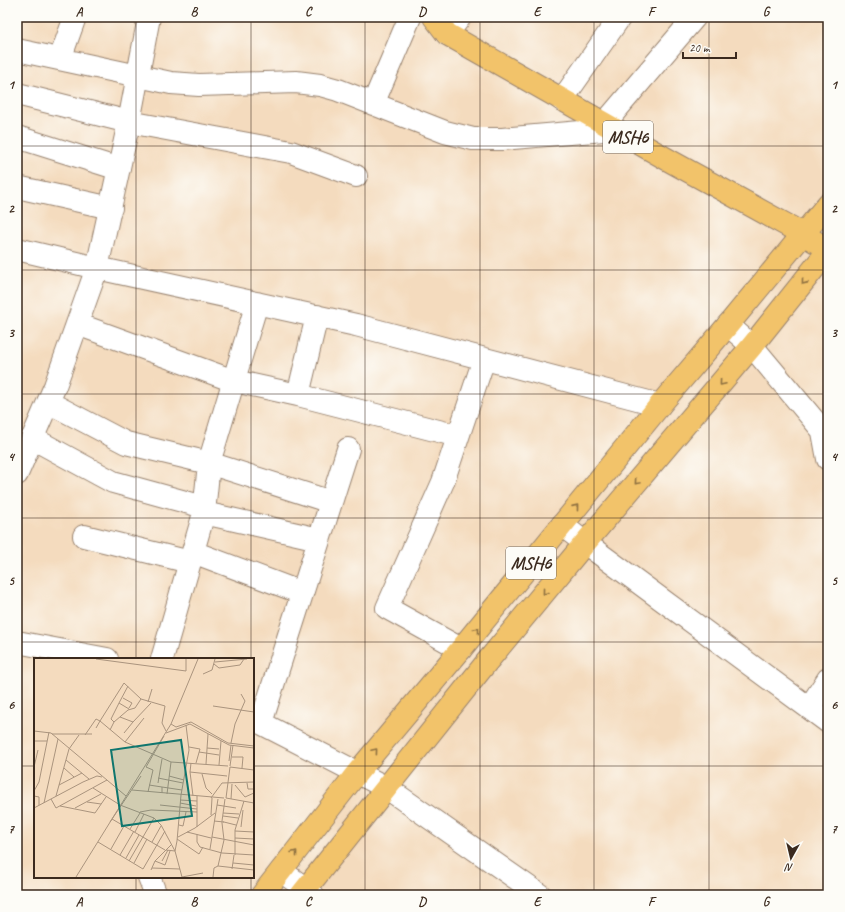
<svg xmlns="http://www.w3.org/2000/svg" width="845" height="912" font-family="Caveat,sans-serif">
<style>
.lines{fill:none;stroke-linecap:round;stroke-linejoin:round}
.minor-casing{stroke:#98826e;stroke-width:24}
.major-casing{stroke:#98826e;stroke-width:24}
.minor{stroke:#fff;stroke-width:22}
.major{stroke:#f2c36a;stroke-width:22}
.oneway{stroke:#8d6f40}
.grid{fill:none;stroke:#3b2a1e;stroke-width:1;stroke-opacity:0.55}
.labels{text-anchor:middle;dominant-baseline:central;stroke-width:3;stroke-linejoin:round;paint-order:stroke}
.shield{fill:#fdfcf7;stroke:#75695f;stroke-width:1}
.shield-label{font-size:18px;font-weight:bold;fill:#3b2a1e}
.inset-road{fill:none;stroke:#aa947e;stroke-width:1}
.view{fill:#0f766e;fill-opacity:0.15;stroke:#0f766e;stroke-width:2}
.inset-edge{fill:none;stroke:#3b2a1e;stroke-width:2}
.neatline{fill:none;stroke:#3b2a1e;stroke-width:1.5}
.grid-label{font-size:13px;text-anchor:middle;font-weight:bold;fill:#3b2a1e}
</style>
<rect width="100%" height="100%" fill="#fdfcf7"/>
<filter id="ink" filterUnits="userSpaceOnUse"><feTurbulence type="fractalNoise" baseFrequency=".025" numOctaves="2"/><feDisplacementMap in="SourceGraphic" scale="8" xChannelSelector="R" yChannelSelector="G"/><feConvolveMatrix kernelMatrix="1 2 1 2 8 2 1 2 1" color-interpolation-filters="sRGB"/></filter>
<filter id="wash" filterUnits="userSpaceOnUse"><feTurbulence type="fractalNoise" baseFrequency=".012" numOctaves="4" result="noise"/><feDisplacementMap in="SourceGraphic" scale="16" xChannelSelector="R" yChannelSelector="G"/><feGaussianBlur stdDeviation="0.9" result="paint"/><feColorMatrix in="noise" values="0 0 0 0 0 0 0 0 0 0 0 0 0 0 0 0 0 1.4 0 .05"/><feComposite in="paint" operator="in"/></filter>
<g filter="url(#wash)">
<rect width="100%" height="100%" fill="#f4dbbe"/>
</g>
<g filter="url(#ink)">
<g class="lines">
<!-- minor casing -->
<g class="minor-casing">
<path id="minor" d="M447,34l13,-17
M17,50l154,33 28,2 97,-3 24,3 18,5 107,42 28,7h29l113,-10
M60,59l15,-42
M17,94l112,28 162,30 65,24
M562,100l58,-83
M373,104l37,-87
M605,123l90,-106
M17,137l102,32
M17,187l94,21
M17,249l80,19 259,57 304,80
M77,324l157,57 64,14 19,-79
M728,325l24,21 76,91
M298,395l160,41
M48,402l78,41 83,20 122,39
M823,432l5,27
M32,438l81,44 91,25
M17,474l38,-88 42,-118 32,-146 20,-105
M204,513l115,26
M562,525l23,18 243,179
M84,536l106,26
M193,552l109,41
M17,642l90,17
M461,649l-74,-41 56,-126 41,-123
M162,659l42,-146 5,-50 48,-160
M809,708l19,-29
M253,719l134,69 153,107
M261,723l87,-274
M281,871l25,18 7,6
M149,877l7,18"/>
</g>
<!-- major casing -->
<g class="major-casing">
<path id="major" d="M434,17l13,17 225,128 131,72 13,8
M262,895l95,-122 104,-124 199,-244 68,-80 100,-121
M301,895l185,-232 99,-120 167,-197 76,-95"/>
</g>
<!-- minor -->
<use href="#minor" class="minor"/>
<!-- major -->
<use href="#major" class="major"/>
</g>
<!-- one-way arrows -->
<defs><path id="oneway-chevron" d="M-2-3.5L2.5 0L-2 3.5" fill="none" stroke-width="1.6" stroke-linecap="round" stroke-linejoin="round"/></defs>
<g class="oneway">
<use href="#oneway-chevron" transform="translate(804 282) rotate(129)"/>
<use href="#oneway-chevron" transform="translate(722 383) rotate(130)"/>
<use href="#oneway-chevron" transform="translate(637 482) rotate(131)"/>
<use href="#oneway-chevron" transform="translate(576 507) rotate(-51)"/>
<use href="#oneway-chevron" transform="translate(545 592) rotate(129)"/>
<use href="#oneway-chevron" transform="translate(477 630) rotate(-51)"/>
<use href="#oneway-chevron" transform="translate(375 751) rotate(-50)"/>
<use href="#oneway-chevron" transform="translate(295 853) rotate(-52)"/>
</g>
</g>
<!-- grid -->
<path class="grid" d="M136,17v642M251,17v642M365,17v878M480,17v878M594,17v878M709,17v878M17,146h811M17,270h811M17,394h811M17,518h811M17,642h811M17,766h18M253,766h575M136,877v18M251,877v18"/>
<g class="labels">
<!-- shield labels -->
<g class="shield">
<rect x="603" y="121" width="50" height="32" rx="3"/>
<rect x="506" y="547" width="50" height="32" rx="3"/>
</g>
<g class="shield-label">
<text x="628" y="137">MSH6</text>
<text x="531" y="563">MSH6</text>
</g>
</g>
<!-- overview -->
<g transform="translate(34 658)">
<rect width="220" height="220" fill="#f4dbbe"/>
<path class="inset-road" d="M62,1l90,12v-12M181,4l32,-3M180,6l5,4 21,-3 4,-6M169,16l9,-4 3,-11M94,28l-9,17 10,6M89,40l9,5 -3,5M114,44l4,-13M179,48l41,6M86,59l13,5 18,-19M80,64l-3,-3 8,-16M137,66l5,3 15,-5 37,21 26,3M76,72l4,-8 14,-12 7,-2 6,-9M0,73l17,2 75,63M132,73l-4,-8 3,-17 -24,-7 -17,-16 -24,38 25,21 46,20 57,4M90,75l9,-11M132,75l24,-9 39,21 25,3M18,76h40M51,77l11,-16 4,2 -4,7M0,83h13M91,84l19,-24M197,85l4,-19 10,-23 -4,-7M155,89l11,2 -4,14M173,90l12,1M165,94l20,3M198,99h11l-1,11M32,102l23,19M195,103l2,-16M157,105l-1,9 37,4M172,106l2,-30M185,107l2,-24M196,108l3,-21M0,109l4,-17M112,109l7,3 -5,22M112,109l18,-31M196,109l24,3M30,110l10,9M156,114l3,24M168,116l4,14 6,6M135,118l15,4M124,120l25,5M124,125l4,-24M213,125l1,6h6M25,127l23,-12M115,127l13,2M201,127l10,12 9,-4M59,130l27,17M98,132l92,8M0,133l5,-9 10,-50M128,135v-6l20,3M133,136l4,-32M0,138l5,1v8M22,138l13,-47 10,-14M177,140l11,-15 32,-1M192,140l4,-31M192,140l28,5M17,141l5,9 51,-28M197,141l1,-15M146,142l17,1M53,144l14,2M10,145l14,-64M146,145l16,3M86,147l34,13 7,7 14,26 7,26M126,147l37,4M183,147l19,3M26,148l35,7 11,-16M0,150l49,-26 14,-6 5,1M41,150l26,-14M106,154l11,-2 46,2M189,155l16,1M177,157l1,-17M189,158l15,2M78,161l53,31M180,163l10,1h-3M188,163l3,-22M76,164l31,-46M190,164l12,3M145,167l4,1 3,-14M163,169v-31M207,169l2,-17M96,171l10,-16M201,173l19,1M101,174l9,-18M153,174l24,6M163,176v8l3,5 22,6 32,2M144,179l17,-9 20,-15M178,179l42,8M201,180l19,1M143,181l22,15 4,-7M64,184l45,27 22,-38M118,184l9,-16M77,191l13,-23M176,191l8,-50M132,192l9,1 2,-10 4,-46 8,-45 -3,-25M86,197l14,-24M201,197v-25l9,-29M92,200l13,-23M95,203l25,-43M121,203l10,4 5,-14M128,203l6,-11M100,205l13,-24M199,205l21,2M184,208l6,-26 -2,-17M118,210l28,1M198,211l2,-14M117,212l4,-9 17,-17M42,219l95,-153 27,-65M148,219l21,-4M179,219l1,-9 4,-2 36,4"/>
<path class="view" d="M147,82l11,76 -70,10 -11,-76z"/>
<rect width="220" height="220" class="inset-edge"/>
</g>
<!-- margin -->
<rect width="845" height="912" fill="none" stroke="#fdfcf7" stroke-width="44"/>
<!-- north arrow -->
<g transform="translate(791 858) rotate(188)" stroke="#fdfcf7" stroke-width="3" paint-order="stroke">
<path d="M0-3L7 15L0 10L-7 15Z" fill="#3b2a1e"/>
<text y="-6" font-size="11" font-weight="bold" text-anchor="middle" fill="#3b2a1e">N</text>
</g>
<!-- scale -->
<path d="M683 52v6h53v-6" fill="none" stroke="#3b2a1e" stroke-width="2"/>
<text x="689" y="52" font-size="12" fill="#3b2a1e" stroke="#fdfcf7" stroke-width="3" paint-order="stroke">20 m</text>
<rect x="22" y="22" width="801" height="868" class="neatline"/>
<g class="grid-label">
<text x="79" y="16">A</text>
<text x="194" y="16">B</text>
<text x="308" y="16">C</text>
<text x="422" y="16">D</text>
<text x="537" y="16">E</text>
<text x="651" y="16">F</text>
<text x="766" y="16">G</text>
<text x="11" y="89">1</text>
<text x="834" y="89">1</text>
<text x="11" y="213">2</text>
<text x="834" y="213">2</text>
<text x="11" y="337">3</text>
<text x="834" y="337">3</text>
<text x="11" y="461">4</text>
<text x="834" y="461">4</text>
<text x="11" y="585">5</text>
<text x="834" y="585">5</text>
<text x="11" y="709">6</text>
<text x="834" y="709">6</text>
<text x="11" y="833">7</text>
<text x="834" y="833">7</text>
<text x="79" y="906">A</text>
<text x="194" y="906">B</text>
<text x="308" y="906">C</text>
<text x="422" y="906">D</text>
<text x="537" y="906">E</text>
<text x="651" y="906">F</text>
<text x="766" y="906">G</text>
</g>
</svg>
